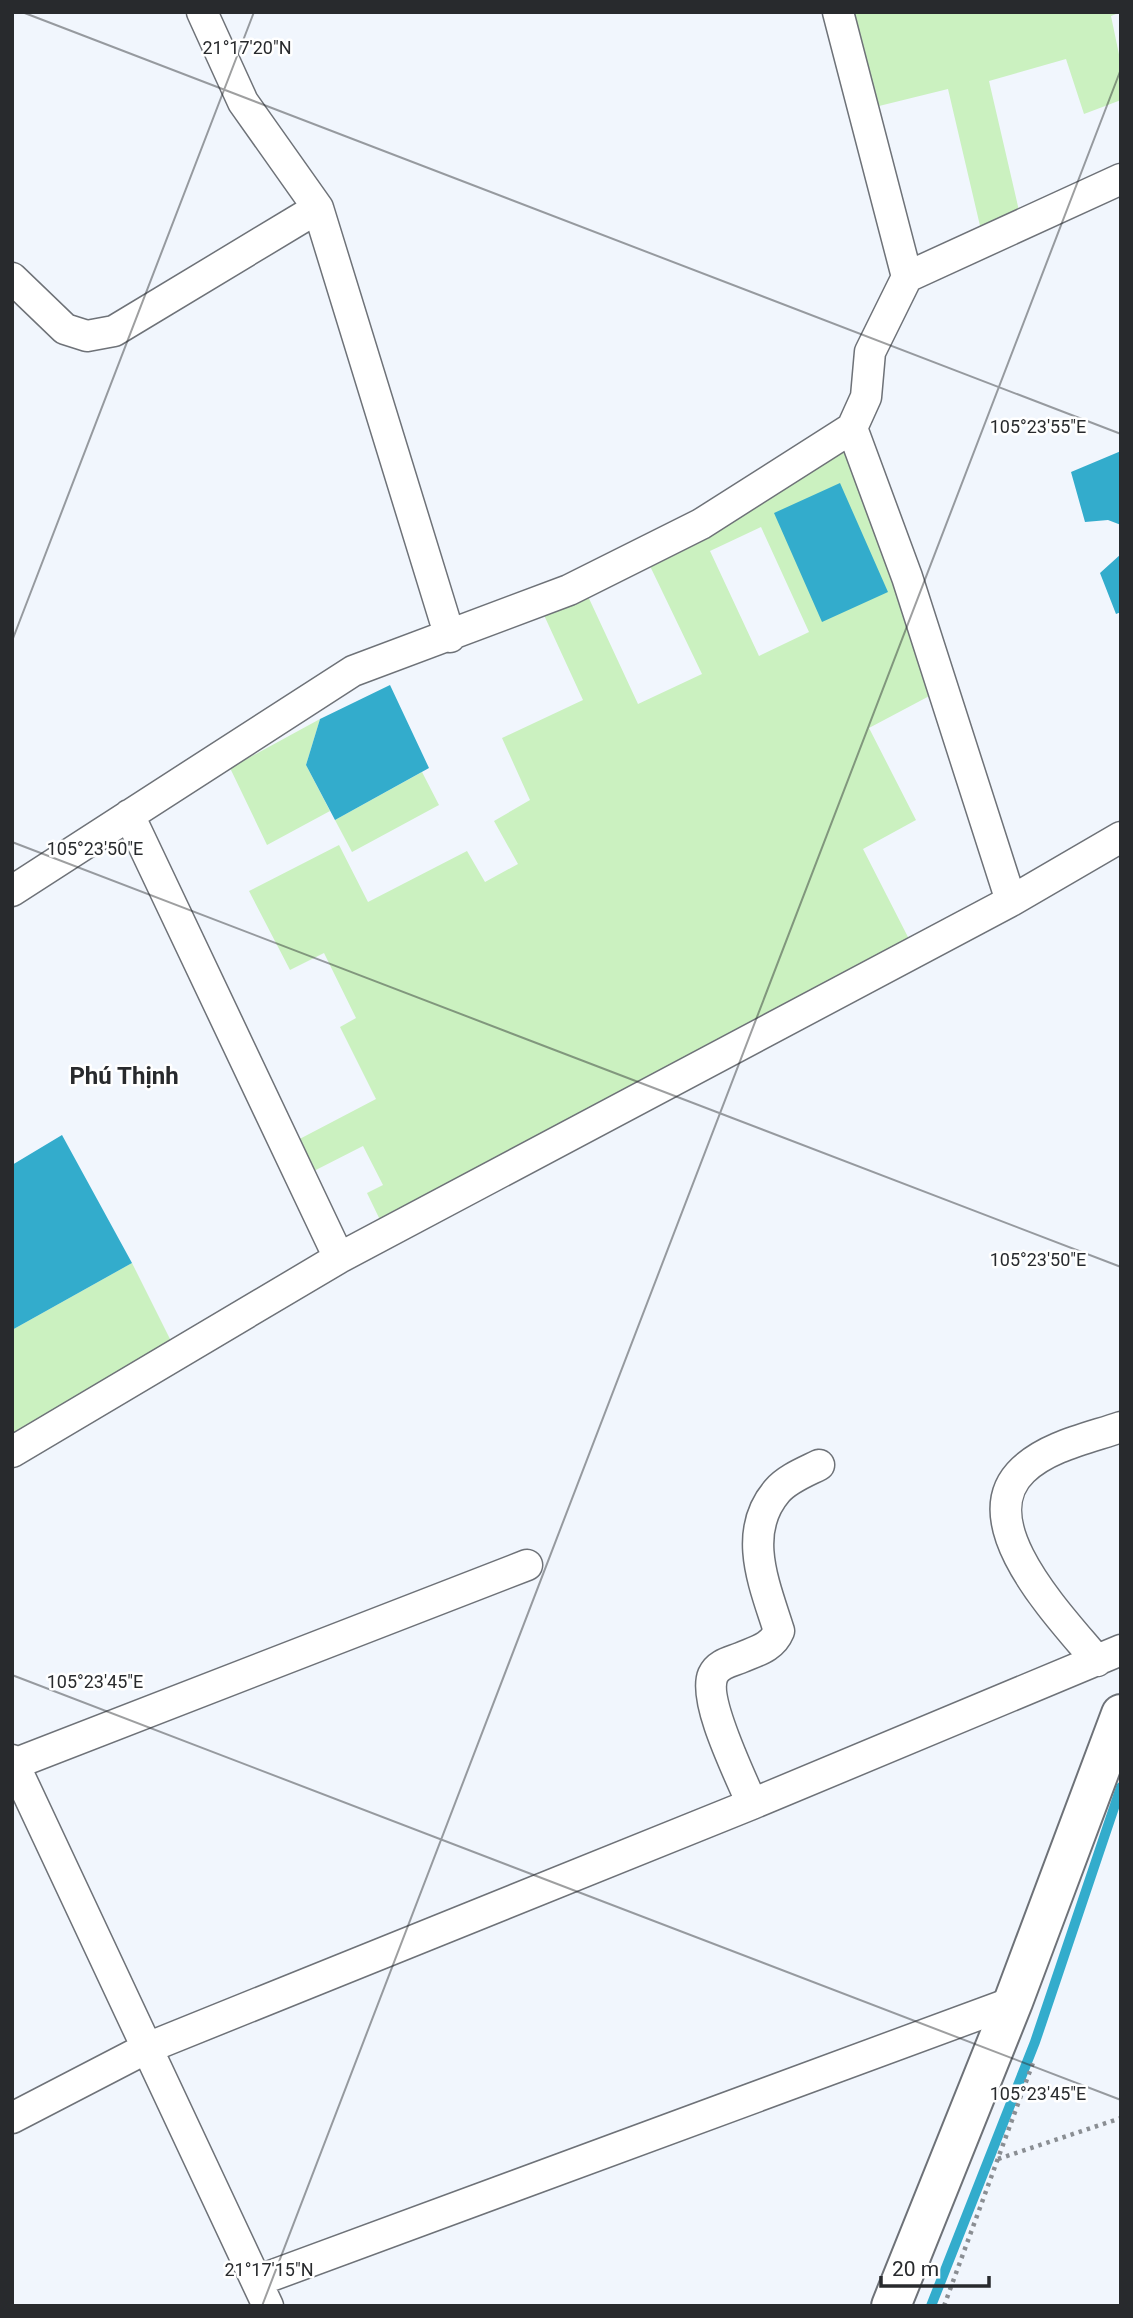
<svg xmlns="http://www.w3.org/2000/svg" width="1133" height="2318" font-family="Roboto,sans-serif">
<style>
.green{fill:#cbf1c0;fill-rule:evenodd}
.water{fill:#33accc}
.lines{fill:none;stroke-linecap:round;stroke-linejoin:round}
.stream{stroke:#33accc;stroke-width:10}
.minor-casing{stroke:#6e7278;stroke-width:33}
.secondary-casing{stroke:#6e7278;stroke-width:42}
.path{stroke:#8a8e93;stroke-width:4.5;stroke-dasharray:3.5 5;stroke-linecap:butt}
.minor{stroke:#fff;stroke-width:30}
.secondary{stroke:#fff;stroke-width:38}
.ticks{fill:none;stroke:#282a2d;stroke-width:2;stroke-opacity:0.45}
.labels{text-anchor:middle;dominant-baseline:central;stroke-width:5;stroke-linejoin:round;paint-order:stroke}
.quarter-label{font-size:24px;font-weight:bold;fill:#282a2d;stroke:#fff}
.ticks-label{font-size:18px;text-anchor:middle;fill:#282a2d;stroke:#fff;stroke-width:5;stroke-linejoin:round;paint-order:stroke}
</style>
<rect width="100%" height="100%" fill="#f1f6fd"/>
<!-- green -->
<path class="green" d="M852,12h269l-10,4 10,48v36l-37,14 -18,-55 -77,22 31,134 -39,15 -33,-141 -73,18z
M851,446l84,247 -66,35 47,92 -53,29 47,92 -528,283 -15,-31 16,-8 -20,-39 -57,29 -16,-31 86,-45 -36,-72 16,-9 -32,-65 -34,17 -41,-79 90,-46 29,57 99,-51 18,31 33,-18 -24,-43 36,-21 -28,-62 81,-38 -40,-87 43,-21 52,112 64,-30 -53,-110zM761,527l48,105 -50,24 -49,-105z
M320,719l-14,46 24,46 -63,34 -37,-77z
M422,772l17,33 -87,47 -17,-32z
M132,1263l43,86 -163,87v-106z"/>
<!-- water -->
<path class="water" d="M1121,451v74l-13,-5 -23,2 -14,-50z
M840,483l48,109 -66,30 -48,-109z
M1121,554v58l-5,2 -16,-41z
M390,685l39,83 -94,52 -29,-55 14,-46z
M62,1135l70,128 -120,67v-165z"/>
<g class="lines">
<!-- stream -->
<path class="stream" d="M931,2306l104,-264 86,-255"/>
<!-- minor casing -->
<g class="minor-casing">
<path id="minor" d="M202,12l41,90 75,106 132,429
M838,12l69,265
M12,278l53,51 22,7 27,-5 204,-123
M852,428l55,149 104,324
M129,815l210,443
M12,891l341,-220 216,-81 132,-66 151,-96 14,-31 4,-45 37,-75 214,-98
M12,1452l327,-194 672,-357 110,-64
M1097,1661c-34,-42 -130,-138 -74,-191 25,-24 66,-32 98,-43
M12,1760l256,546
M14,1764l513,-199
M752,1804c-11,-27 -50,-104 -39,-129 5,-11 17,-13 27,-17 16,-7 32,-10 39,-27 -14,-45 -38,-98 -2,-140 10,-12 28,-19 42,-26
M12,2118l135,-70 605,-244 369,-154
M257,2281l756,-279"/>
</g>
<!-- secondary casing -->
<g class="secondary-casing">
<path id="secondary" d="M891,2306l122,-304 108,-288"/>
</g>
<!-- path -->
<path class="path" d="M998,2159l123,-41
M944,2306l90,-246"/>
<!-- minor -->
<use href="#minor" class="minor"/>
<!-- secondary -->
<use href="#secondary" class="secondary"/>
</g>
<!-- ticks -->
<path class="ticks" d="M22,12l1099,422M12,641l242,-629M12,842l1109,425M12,1675l1109,425M262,2306l859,-2237"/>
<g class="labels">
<!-- quarter labels -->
<g class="quarter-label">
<text x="124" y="1076">Phú Thịnh</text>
</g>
</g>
<g class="ticks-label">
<text x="247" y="54">21°17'20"N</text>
<text x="1038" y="433">105°23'55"E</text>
<text x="95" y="855">105°23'50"E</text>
<text x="1038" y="1266">105°23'50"E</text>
<text x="95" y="1688">105°23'45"E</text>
<text x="1038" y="2100">105°23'45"E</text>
<text x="269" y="2276">21°17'15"N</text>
</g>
<!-- border -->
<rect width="1133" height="2318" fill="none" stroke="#282a2d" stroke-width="28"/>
<!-- scale -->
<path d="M881 2276v10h108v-10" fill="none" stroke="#282a2d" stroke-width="3.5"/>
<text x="892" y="2276" font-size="21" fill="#282a2d" stroke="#ffffff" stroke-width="5" paint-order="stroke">20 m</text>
</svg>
